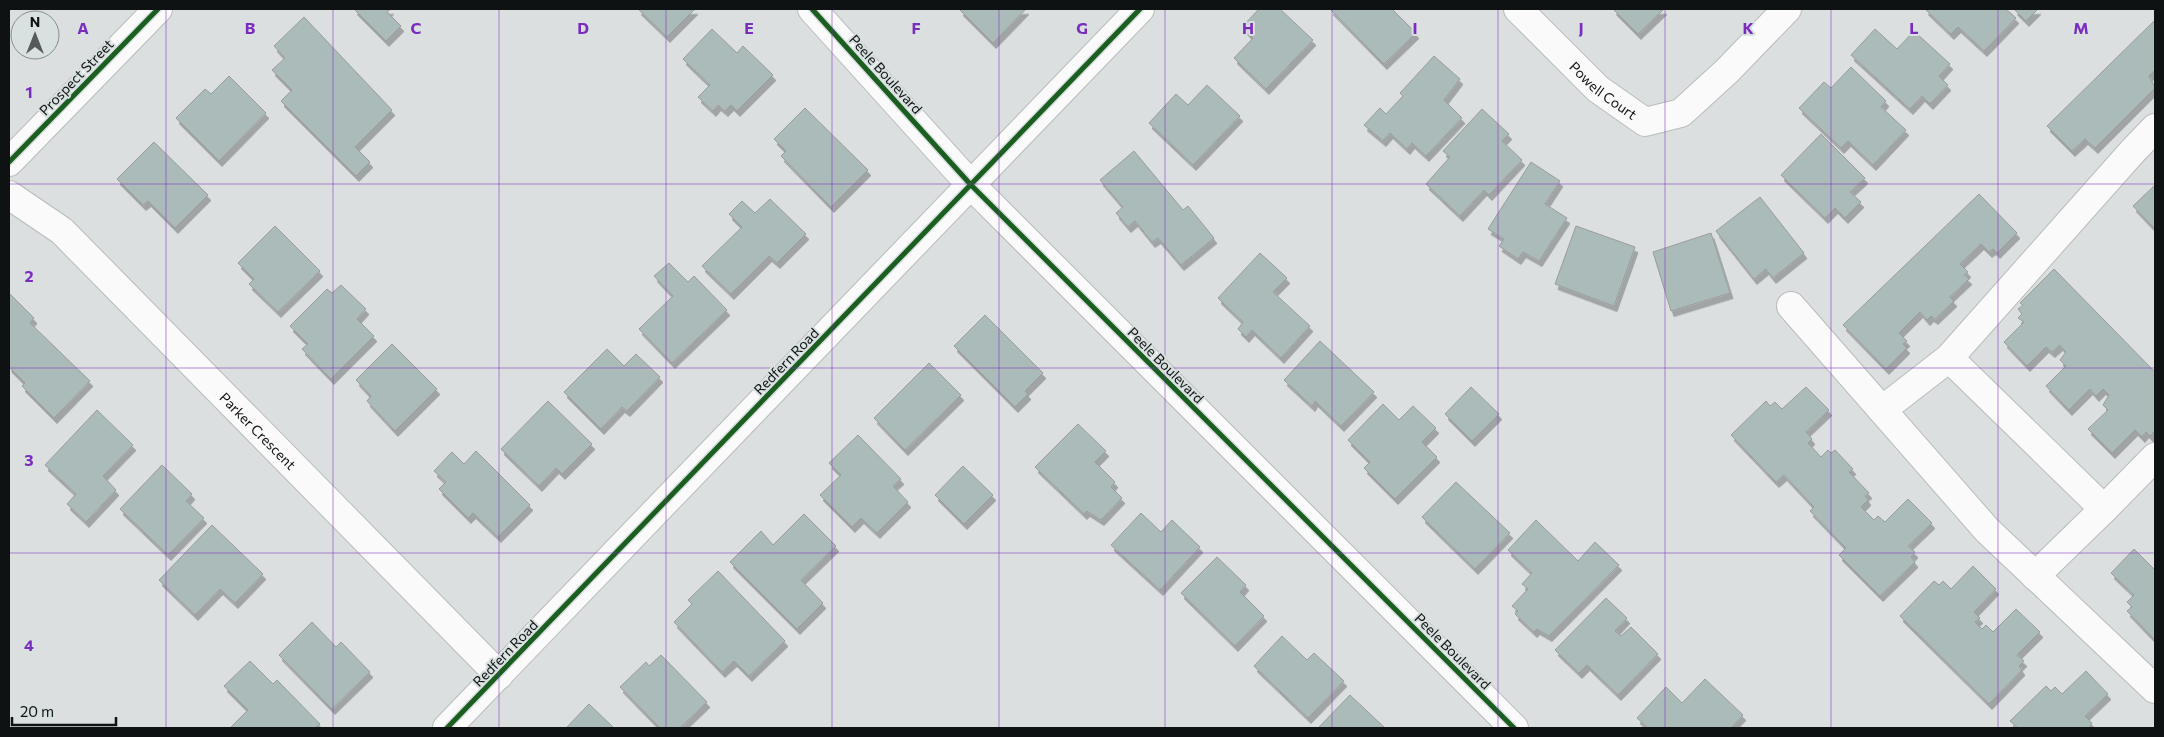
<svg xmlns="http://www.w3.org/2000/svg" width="2164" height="737" font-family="Commissioner,sans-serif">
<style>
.building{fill:#abbbba;stroke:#999c9c;filter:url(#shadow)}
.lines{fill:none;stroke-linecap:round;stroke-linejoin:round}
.minor-casing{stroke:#b8bcbb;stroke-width:30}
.minor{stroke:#fafafa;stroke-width:28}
.cycleway-casing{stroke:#d9e1e0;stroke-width:8}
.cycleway{stroke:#1b5e20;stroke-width:5}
.grid{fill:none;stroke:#7b2cbf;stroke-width:1;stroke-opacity:0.55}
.labels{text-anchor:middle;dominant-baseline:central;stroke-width:4;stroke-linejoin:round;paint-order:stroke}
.street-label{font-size:14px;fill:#0f1212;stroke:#d9e1e0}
.grid-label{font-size:16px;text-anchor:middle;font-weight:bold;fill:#7b2cbf;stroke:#d9e1e0;stroke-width:4;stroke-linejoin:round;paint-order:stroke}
</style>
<defs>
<filter id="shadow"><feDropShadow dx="3" dy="5.5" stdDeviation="0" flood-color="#0004"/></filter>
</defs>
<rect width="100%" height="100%" fill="#dbdfdf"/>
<!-- building -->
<path class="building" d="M354,9h37l-4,3 14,14 -15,15z
M638,9h57l-28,28z
M962,9h64l-33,34 -33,-33z
M1259,9h21l33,31 -47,49 -32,-31 19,-20 -11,-11z
M1330,9h62l24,24 -32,31z
M1613,9h51l-26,25z
M1925,9h81l10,9 -32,33 -26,-24 -7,7z
M2014,9h24l-12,12z
M304,17l88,93 -37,37 15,15 -14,14 -75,-75 11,-11 -20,-20 13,-12 -11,-12z
M2155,20v50l-6,6 6,12 -60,60 -10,-9 -13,12 -25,-25z
M712,29l25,24 6,-7 30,29 -36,36 -6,-6 -6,6 -7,-6 -5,6 -15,-14 12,-12 -27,-26z
M1875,29l22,20 17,-18 36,33 -11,12 9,9 -18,19 -8,-8 -12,13 -59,-54z
M1434,56l26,23 -16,21 18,18 -36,38 -14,-13 -5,6 -17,-16 -7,8 -19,-16 16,-17 6,6 17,-18 -3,-3z
M1851,67l35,34 -5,6 25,23 -33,35 -25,-24 -7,7 -42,-40 25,-26 7,6z
M229,76l37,37 -47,48 -43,-43 29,-29 6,5z
M1207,85l33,31 -47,49 -44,-42 27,-29 12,11z
M805,108l63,62 -37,37 -50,-51 5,-5 -12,-12z
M1482,109l27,25 -7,7 20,19 -33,35 -5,-5 -24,26 -34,-32 24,-27 -7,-6z
M1821,134l44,44 -15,14 11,10 -16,16 -10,-10 -10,10 -44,-43z
M154,142l54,53 -33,33 -27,-27 -5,4 -26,-26z
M1134,151l49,59 5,-4 26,32 -33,27 -23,-27 -6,4 -17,-21 -7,6 -12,-14 7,-6 -23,-27z
M1531,162l29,19 -15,23 22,14 -28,43 -16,-9 -5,7 -19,-13 5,-7 -16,-10z
M2155,185v44l-22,-23z
M1979,194l38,39 -20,20 -4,-4 -4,3 -8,-8 -21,20 8,8 -4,3 5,4 -19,18 4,4 -19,18 -4,-3 -4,4 -7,-8 -21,21 8,8 -4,3 4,4 -21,21 -43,-44z
M1760,197l44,56 -31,25 -7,-9 -12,10 -38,-48z
M770,199l36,35 -29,29 -8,-7 -38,38 -29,-28 40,-39 -13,-13 13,-13 13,12z
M275,226l45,45 -42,41 -29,-28 5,-5 -16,-16z
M1576,226l59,21 -21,59 -59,-22z
M1711,233l19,60 -59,18 -18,-59z
M1260,253l27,25 -14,14 37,34 -29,32 -29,-28 -6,7 -8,-8 5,-7 -25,-24z
M669,263l19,19 6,-6 33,34 -55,53 -33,-34 34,-33 -19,-20z
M2054,269l101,103v59l-5,5 -4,-4 -4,5 -7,-7 -23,23 -24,-24 20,-19 -5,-5 6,-10 -6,-6 -7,7 -6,-7 -21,21 -23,-24 20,-20 -6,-6 6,-8 -6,-7 -8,7 -6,-5 -19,19 -23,-24 20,-20 -6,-4 4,-4 -4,-5 5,-4 -3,-2z
M341,285l25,24 -9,10 17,17 -43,43 -29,-30 6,-5 -18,-18 37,-37 5,4z
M9,293l25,25 -4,5 60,58 -36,37 -32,-32 3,-3 -16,-16z
M985,315l58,58 -18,18 3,3 -13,13 -61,-61z
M1320,341l54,51 -33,34 -26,-25 -3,5 -28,-26z
M392,344l45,45 -42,42 -28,-30 4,-5 -15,-16z
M607,349l17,17 12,-12 24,23 -33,34 -5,-4 -21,22 -37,-37z
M929,363l32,32 -56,55 -31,-32z
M1471,387l28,27 -27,27 -27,-27z
M1806,387l23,23 -23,22 6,7 -4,4 13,14 7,-7 3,3 4,-3 18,19 -4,3 20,21 -4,3 3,4 -7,7 13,13 4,-4 7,6 23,-23 24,24 -24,23 7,6 -4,5 4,5 -35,34 -41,-41 7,-7 -36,-37 4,-4 -30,-32 -8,7 -45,-47 35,-34 4,5 5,-4 7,7z
M548,401l44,43 -30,30 -6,-6 -17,18 -38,-37z
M1383,404l16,16 14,-14 23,22 -14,14 15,15 -42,42 -31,-31 6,-6 -22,-22z
M97,410l36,35 -30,31 13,14 -30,32 -19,-18 9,-10 -31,-29z
M1078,424l28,27 -11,11 20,20 -4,5 11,11 -21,22 -14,-9 -3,3 -49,-47z
M858,435l43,44 -8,7 15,16 -31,31 -16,-15 -9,9 -32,-32 21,-20 -12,-12z
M476,451l54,54 -32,32 -25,-24 -5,5 -29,-29 7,-7 -12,-11 18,-19 12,12z
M162,465l30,29 -6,7 18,17 -36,37 -48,-46z
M963,466l30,29 -29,29 -29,-29z
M1456,482l54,51 -35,36 -53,-52z
M1141,513l20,19 11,-12 28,27 -40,43 -49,-45z
M804,514l32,32 -35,34 22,23 -26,26 -67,-67 31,-31 12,14z
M1536,520l42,41 17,-19 24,23 -70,71 -12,-7 -3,3 -19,-18 3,-3 -6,-5 16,-17 -6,-5 10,-11 -24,-23z
M212,525l51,49 -28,29 -15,-14 -25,26 -36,-35z
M2134,549l21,21v70l-28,-29 5,-4 -5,-5 7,-7 -23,-22z
M1217,557l29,28 -6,7 24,24 -29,30 -54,-53z
M1973,566l23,23 -22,23 6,6 -5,4 7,7 4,-4 7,7 23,-23 24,23 -23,23 7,6 -5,5 3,4 -33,34 -89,-88 34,-35 5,4 4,-4 8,8z
M718,571l67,70 -36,35 -15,-15 -12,11 -48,-50 18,-18 -4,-4z
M1606,598l21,20 -12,13 6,5 10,-9 27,27 -40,41 -31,-30 -8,8 -24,-23z
M312,622l24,25 5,-5 29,30 -38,37 -53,-54z
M1282,636l25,24 7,-7 30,28 -36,37 -54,-52z
M661,655l46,47 -27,26h-20l-40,-41 26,-25 3,4z
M250,661l23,23 4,-4 43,44 -5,4h-85l18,-18 -24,-24z
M2086,671l22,23 -23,22 7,7 -3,5h-71l-8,-7 36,-35 5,5 4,-4 7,7z
M1705,679l38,36 -12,13h-83l-11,-10 29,-31 16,16z
M1350,695l35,33h-67z
M589,704l25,24h-48z"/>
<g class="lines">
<!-- minor casing -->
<g class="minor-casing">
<g id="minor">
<path d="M812,9l159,176 543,543"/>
<path id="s1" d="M1518,9l80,80 47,33 36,-9 46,-42 60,-62"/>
<path d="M9,162l149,-153"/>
<path id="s2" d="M9,195l53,36 437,444"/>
<path d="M1791,306l196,224 168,159"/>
<path d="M1949,358l183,-206 23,-24"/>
<path d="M1882,410l67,-52 155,151 -69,67"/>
<path d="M2104,509l51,-52"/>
<path d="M447,728l693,-719"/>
</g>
</g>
<!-- minor -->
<use href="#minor" class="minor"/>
<!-- cycleway casing -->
<g class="cycleway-casing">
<path id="cycleway" d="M812,9l159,176 543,543
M9,162l149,-153
M447,728l693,-719"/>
</g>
<!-- cycleway -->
<use href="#cycleway" class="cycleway"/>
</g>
<!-- grid -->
<path class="grid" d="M166,9v719M333,9v719M499,9v719M666,9v719M832,9v719M999,9v719M1165,9v719M1332,9v719M1498,9v719M1665,9v719M1831,9v719M1998,9v719M9,184h2146M9,368h2146M9,553h2146"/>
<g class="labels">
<!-- street labels -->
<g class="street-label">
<text transform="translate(886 74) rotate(48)">Peele Boulevard</text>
<text transform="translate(76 77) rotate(-46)">Prospect Street</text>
<text stroke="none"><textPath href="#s1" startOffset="118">Powell Court</textPath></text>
<text transform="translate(786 361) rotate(-46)">Redfern Road</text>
<text transform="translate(1166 365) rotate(45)">Peele Boulevard</text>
<text stroke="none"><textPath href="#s2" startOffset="344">Parker Crescent</textPath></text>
<text transform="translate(1453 651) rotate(45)">Peele Boulevard</text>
<text transform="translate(505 653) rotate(-46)">Redfern Road</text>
</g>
</g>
<g class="grid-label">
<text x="83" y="34">A</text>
<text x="250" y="34">B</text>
<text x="416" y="34">C</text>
<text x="583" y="34">D</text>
<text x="749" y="34">E</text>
<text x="916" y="34">F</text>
<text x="1082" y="34">G</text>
<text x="1248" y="34">H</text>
<text x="1415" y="34">I</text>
<text x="1581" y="34">J</text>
<text x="1748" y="34">K</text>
<text x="1914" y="34">L</text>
<text x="2081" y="34">M</text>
<text x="29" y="98">1</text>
<text x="29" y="282">2</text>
<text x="29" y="466">3</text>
<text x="29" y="651">4</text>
</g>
<!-- border -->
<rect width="2164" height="737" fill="none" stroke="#0f1212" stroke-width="20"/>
<!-- north arrow -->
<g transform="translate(35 35)"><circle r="24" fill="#d9e1e0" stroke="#888e8e"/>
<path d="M0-4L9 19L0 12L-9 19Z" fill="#565a5a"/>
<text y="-8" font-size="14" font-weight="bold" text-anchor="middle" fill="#0f1212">N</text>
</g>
<!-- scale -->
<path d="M12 717v8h104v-8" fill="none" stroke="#0f1212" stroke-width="2.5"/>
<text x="20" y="717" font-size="15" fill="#0f1212" stroke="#d9e1e0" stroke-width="4" paint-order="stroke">20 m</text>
</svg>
